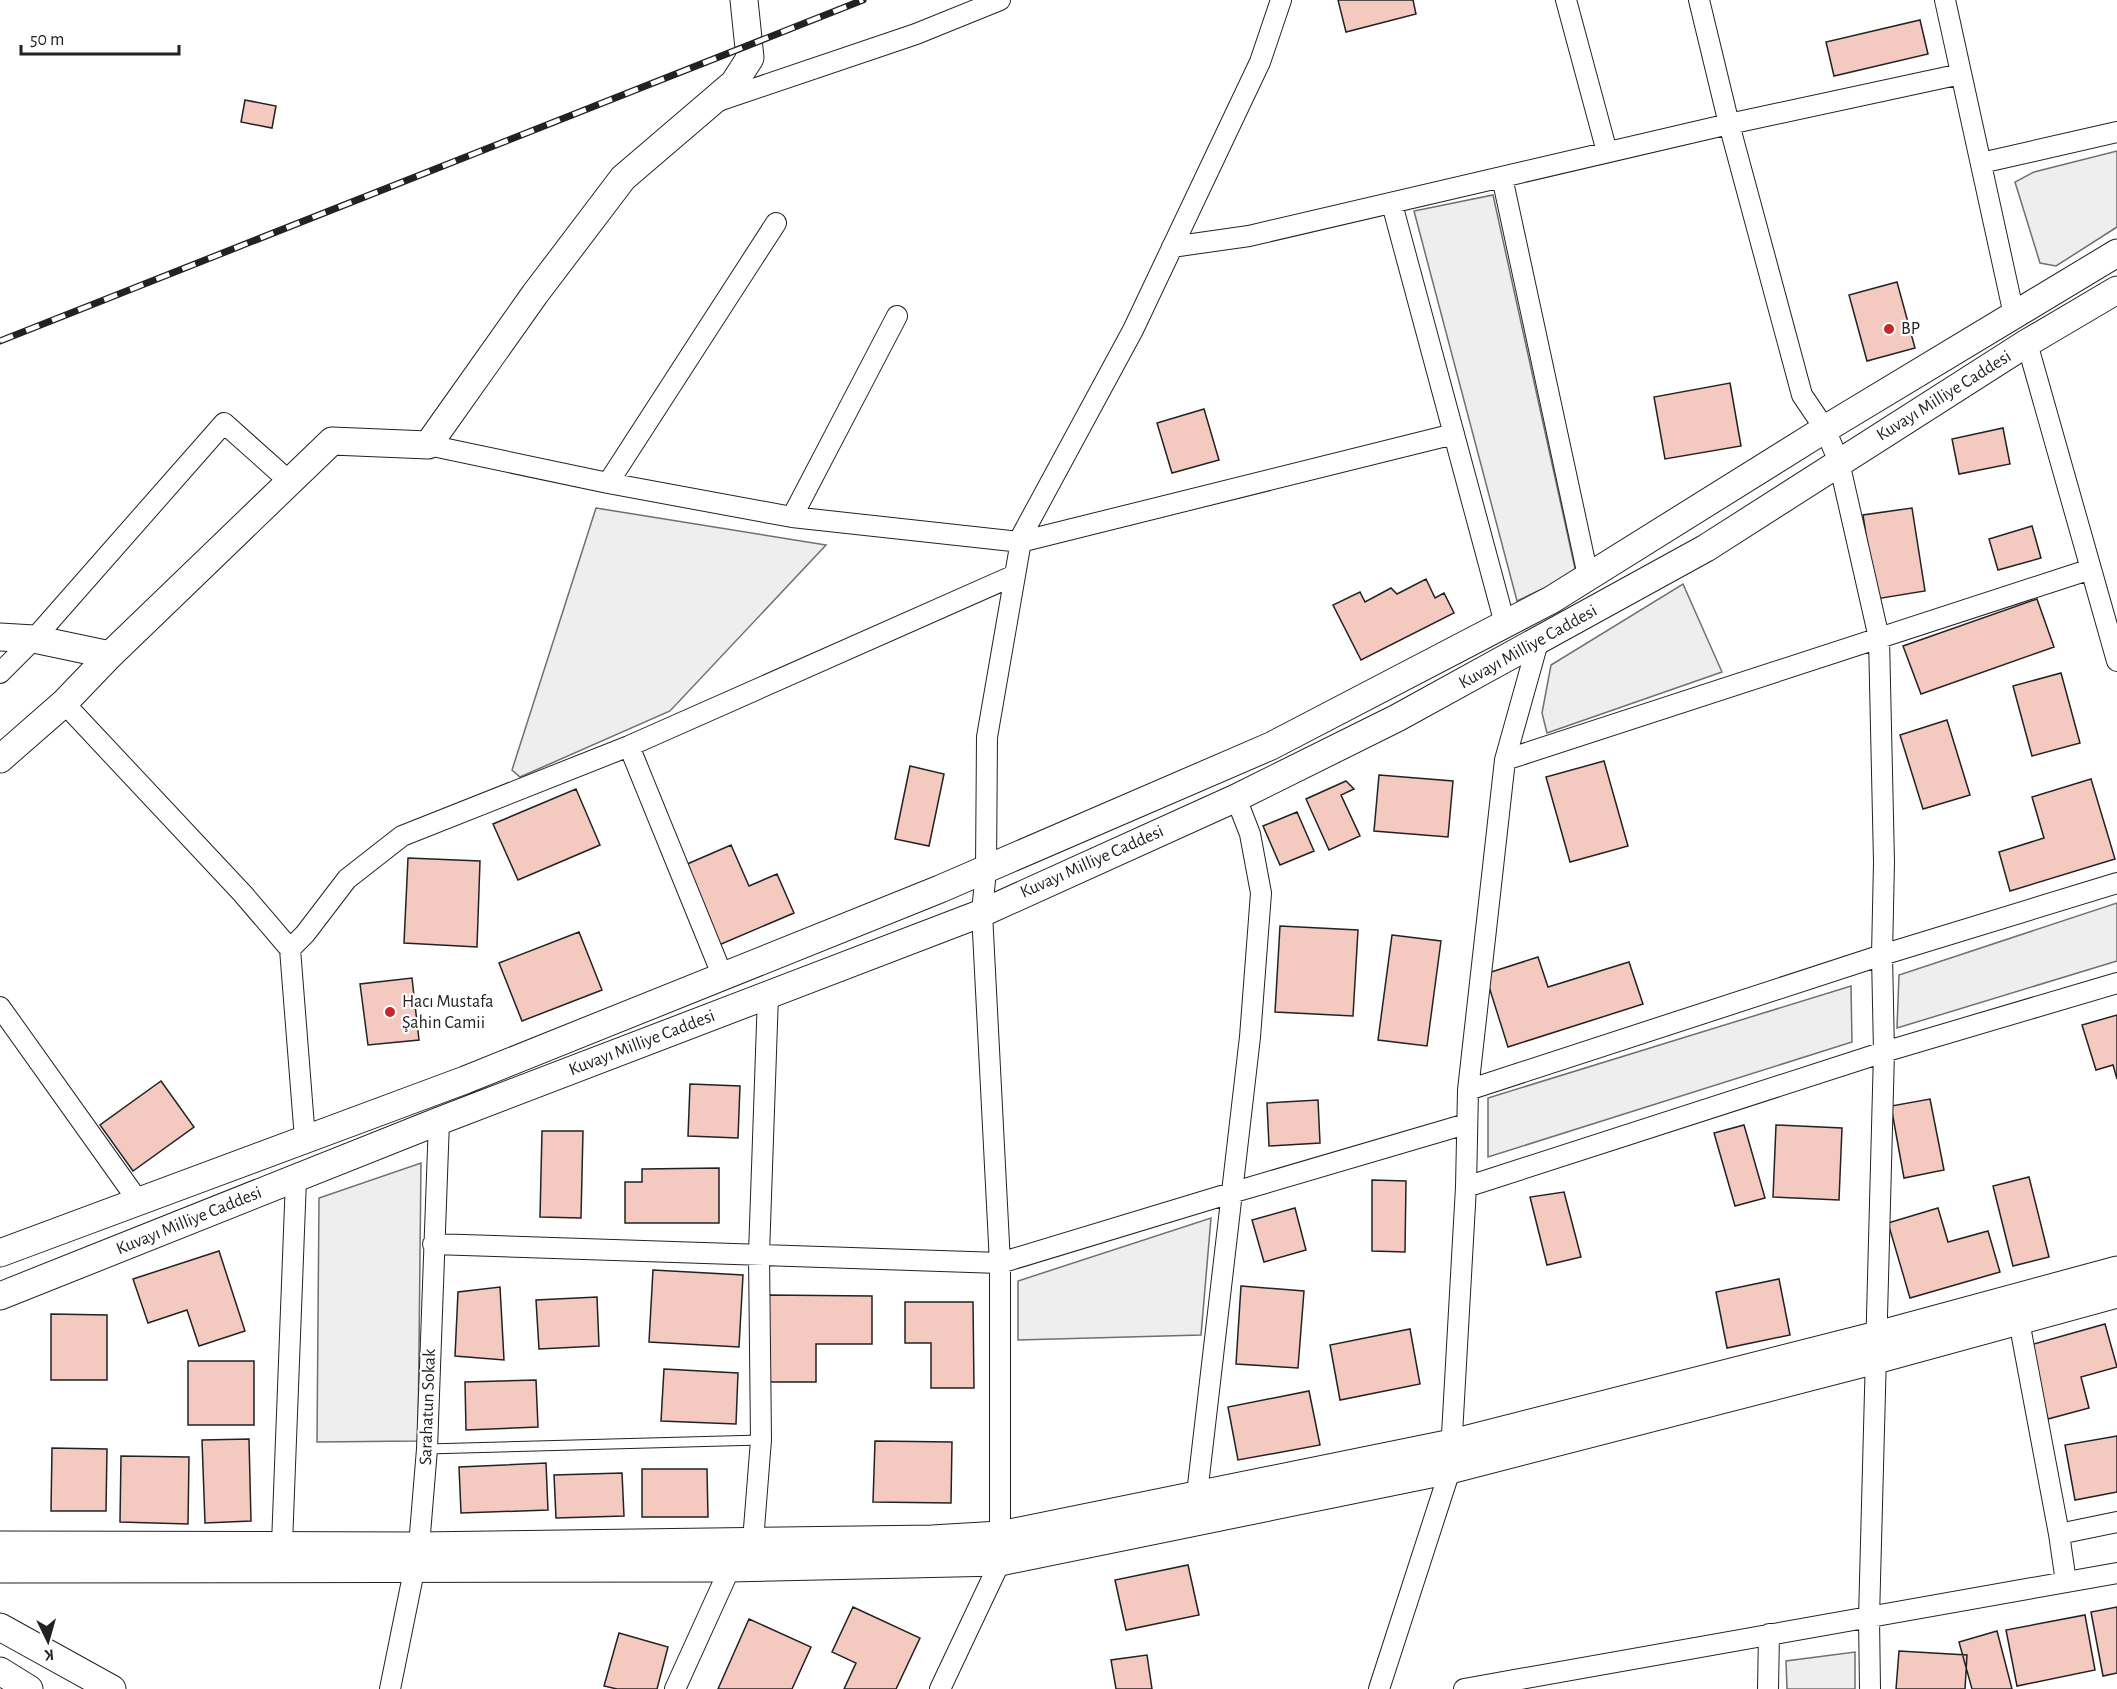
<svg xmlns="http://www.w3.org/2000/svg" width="2117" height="1689" font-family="'Alegreya Sans',sans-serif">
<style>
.green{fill:#eee;stroke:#6f6f6f;stroke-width:1.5}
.building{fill:#f3c9c0;stroke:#222;stroke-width:1.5}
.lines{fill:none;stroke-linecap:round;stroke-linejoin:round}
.lane-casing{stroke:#222;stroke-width:11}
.street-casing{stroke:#222;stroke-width:22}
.secondary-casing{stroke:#222;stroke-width:29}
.lane{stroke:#fff;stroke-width:9}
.street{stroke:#fff;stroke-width:20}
.secondary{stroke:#fff;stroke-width:27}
.rail-casing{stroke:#222;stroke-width:7}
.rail{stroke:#fff;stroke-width:4.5;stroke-dasharray:14;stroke-linecap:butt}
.poi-dot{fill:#c62828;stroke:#fff;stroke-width:2}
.labels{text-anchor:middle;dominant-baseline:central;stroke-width:4.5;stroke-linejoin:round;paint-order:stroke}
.poi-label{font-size:18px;fill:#222;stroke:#fff;text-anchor:start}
.street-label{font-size:18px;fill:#222;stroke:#fff}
</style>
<rect width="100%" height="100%" fill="#fff"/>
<!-- green -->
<path class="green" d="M2117,151v76l-61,39 -16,-3 -25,-81 19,-10z
M1493,195l83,378 -59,28 -103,-390z
M596,508l230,37 -156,166 -150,66 -8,-7z
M1683,584l39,88 -175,61 -5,-20 9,-48z
M2117,903v58l-220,67 2,-53z
M1851,986l1,56 -364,115v-59z
M421,1163l-3,278 -101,1 2,-244z
M1211,1218l-10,117 -183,5v-59z
M1855,1652v37h-68l-1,-28z"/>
<!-- building -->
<path class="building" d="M1338,0h75l3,14 -70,18z
M1920,20l8,34 -94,22 -8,-34z
M245,100l31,6 -4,22 -31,-6z
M1897,282l18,66 -48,13 -18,-66z
M1730,383l11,63 -76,13 -11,-62z
M1204,409l15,51 -47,13 -15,-50z
M2003,428l7,36 -51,10 -7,-35z
M1912,508l13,83 -49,8 -13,-84z
M2032,526l9,32 -43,12 -9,-31z
M1426,579l9,19 9,-5 10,20 -93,47 -28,-55 27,-13 5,10 26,-14 6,6z
M2037,599l17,48 -133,47 -18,-48z
M2061,673l19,70 -48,13 -19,-70z
M1947,720l23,75 -47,14 -23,-74z
M1604,761l24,85 -58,16 -24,-85z
M910,766l34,8 -15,72 -34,-7z
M1379,775l74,6 -5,56 -74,-6z
M2091,779l24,80 -105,32 -11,-39 45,-14 -12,-41z
M1346,781l8,8 -13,6 19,41 -31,14 -23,-51z
M576,789l24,56 -82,35 -25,-56z
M1297,812l17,39 -34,14 -17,-39z
M731,845l18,41 28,-12 17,39 -75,32 -34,-80z
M408,858l72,3 -3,86 -73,-4z
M1280,926l78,4 -5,86 -78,-4z
M579,932l23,58 -80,31 -23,-58z
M1392,935l49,6 -14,105 -49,-6z
M1538,957l10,30 81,-25 14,42 -135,43 -23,-73z
M412,978l7,62 -51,5 -8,-61z
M2117,1015v64l-4,-14 -17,5 -14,-45z
M161,1081l33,46 -61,44 -33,-46z
M690,1084l50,2 -2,52 -50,-2z
M1930,1099l14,71 -40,8 -13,-72z
M1318,1100l2,43 -51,3 -2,-43z
M1744,1125l21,73 -30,8 -21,-73z
M1776,1125l66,3 -3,72 -66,-3z
M542,1131h41l-2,87 -41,-1z
M719,1168v55h-94v-41h17v-13z
M2029,1177l20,80 -36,9 -20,-80z
M1372,1180l34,1 -1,71 -33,-1z
M1564,1192l17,65 -34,8 -17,-68z
M1295,1208l11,42 -42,12 -12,-42z
M1938,1208l10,34 40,-11 12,41 -90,26 -22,-75z
M219,1251l26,80 -46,15 -12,-36 -39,13 -15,-44z
M653,1270l90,5 -4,72 -90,-5z
M1779,1279l11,56 -63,13 -11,-56z
M1241,1286l63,5 -6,77 -62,-4z
M500,1287l4,73 -49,-4 3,-64z
M767,1295l105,1v48h-56v38h-50z
M597,1297l2,49 -60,3 -3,-49z
M905,1302h68l1,86h-43v-45h-26z
M51,1314l56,1v65h-56z
M2105,1324l12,43 -36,10 8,31 -41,11 -21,-73z
M1410,1329l10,55 -80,16 -10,-55z
M188,1361h66v64h-66z
M664,1369l74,4 -2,51 -75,-3z
M536,1380l2,47 -72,3 -1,-48z
M1309,1391l11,54 -82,15 -10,-53z
M2117,1436v56l-42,8 -10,-55z
M249,1439l2,82 -46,2 -3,-83z
M875,1441l77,1 -1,61 -78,-1z
M52,1448l55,1 -1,62h-55z
M121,1456l68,1 -1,67 -68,-2z
M546,1463l2,47 -87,3 -2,-46z
M642,1469h65l1,48h-66z
M622,1473l2,43 -68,2 -2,-43z
M1188,1565l11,50 -73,15 -11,-50z
M853,1607l67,31 -24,51h-52l12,-26 -24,-11z
M2117,1607v66l-14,3 -12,-64z
M2085,1615l10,55 -78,16 -11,-56z
M749,1619l62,28 -19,42h-74z
M1997,1631l15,58h-40l-13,-47z
M619,1633l49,14 -11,42h-40l-13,-3z
M1899,1651l68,4 -2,34h-69z
M1147,1655l5,34h-36l-5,-29z"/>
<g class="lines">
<!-- lane casing -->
<g class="lane-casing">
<path id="lane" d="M427,1449l334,-9"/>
</g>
<!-- street casing -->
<g class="street-casing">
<path id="street" d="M1566,0l41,152
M1699,0l30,124 73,271 23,34 14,33 40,176 5,224 -2,93 2,97 -15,566 1,71
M1945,0l69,315
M718,101l198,-67 84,-34
M1981,163l136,-31
M1502,177l86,399
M1392,204l113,420
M1172,247l77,-11 480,-112 232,-50
M2027,343l90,318
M428,445l180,38 184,34 228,25 434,-108
M608,483l168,-260
M792,517l105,-201
M0,673l34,-34 190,-216 66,59
M64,703l179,191 47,55 15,190
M629,746l94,231
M1505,760l586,-191
M290,949l15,-15 42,-55 55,-43 227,-90 386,-171
M0,1007l139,195
M1468,1090l414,-135 235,-72
M1466,1187l418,-135 233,-69
M433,1244l567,19 231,-70 235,-69
M2019,1321l40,213 7,48
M1197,1494l53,-457 11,-144 -11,-59 -14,-36
M2059,1534l58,-12
M753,1541l8,-101 -2,-186 9,-259
M282,1544l14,-365
M390,1689l29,-143 8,-97 12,-328
M675,1689l55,-121
M940,1689l60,-127v-299l-18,-350 4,-44 1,-132 35,-202 111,-205 127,-268 21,-62
M1379,1689l71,-219 16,-283 2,-97 37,-330 33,-118
M1464,1689l653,-116
M1768,1689l1,-55"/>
</g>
<!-- secondary casing -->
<g class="secondary-casing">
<path id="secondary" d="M0,637l34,2 76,16
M0,759l64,-56 46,-48 222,-214 96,4 107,-151 88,-116 111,-95 16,-25 -6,-58
M0,1253l465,-173 475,-191 331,-143 280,-146 274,-171 292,-176
M0,1296l439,-175 543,-208 254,-115 161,-80 309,-170 321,-205 90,-53
M0,1545l419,1 513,-7 68,-4 452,-92 425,-108 240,-65
M0,1569l730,-1 270,-6 450,-92 426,-110 241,-66
M0,1627l112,62
M0,1671l29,18"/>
</g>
<!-- lane -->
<use href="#lane" class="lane"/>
<!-- street -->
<use href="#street" class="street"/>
<!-- secondary -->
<use href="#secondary" class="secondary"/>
<!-- rail casing -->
<g class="rail-casing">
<path id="rail" d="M0,341l863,-341"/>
</g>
<!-- rail -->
<use href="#rail" class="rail"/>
</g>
<!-- markers -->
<g class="poi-dot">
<circle cx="1889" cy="329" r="6"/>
<circle cx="390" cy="1012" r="6"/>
</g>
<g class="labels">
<!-- poi labels -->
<g class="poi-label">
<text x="1901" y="329">BP</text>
<text x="402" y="1002">Hacı Mustafa<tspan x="402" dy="21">Şahin Camii</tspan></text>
</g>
<!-- street labels -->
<g class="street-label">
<text transform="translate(1944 396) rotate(-32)">Kuvayı Milliye Caddesi</text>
<text transform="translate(1528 647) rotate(-29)">Kuvayı Milliye Caddesi</text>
<text transform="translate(1092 862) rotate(-24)">Kuvayı Milliye Caddesi</text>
<text transform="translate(642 1043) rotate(-21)">Kuvayı Milliye Caddesi</text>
<text transform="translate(189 1221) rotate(-22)">Kuvayı Milliye Caddesi</text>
<text transform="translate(428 1407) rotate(-88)">Sarahatun Sokak</text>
</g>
</g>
<!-- north arrow -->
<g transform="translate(48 1641) rotate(175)" stroke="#ffffff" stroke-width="4.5" paint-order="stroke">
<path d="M0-4.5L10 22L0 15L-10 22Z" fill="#222222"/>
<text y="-9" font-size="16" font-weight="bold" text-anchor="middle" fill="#222222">K</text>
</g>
<!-- scale -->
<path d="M21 45v9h158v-9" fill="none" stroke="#222222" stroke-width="3"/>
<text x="30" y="45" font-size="18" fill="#222222" stroke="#ffffff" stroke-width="4.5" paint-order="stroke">50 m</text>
</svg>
